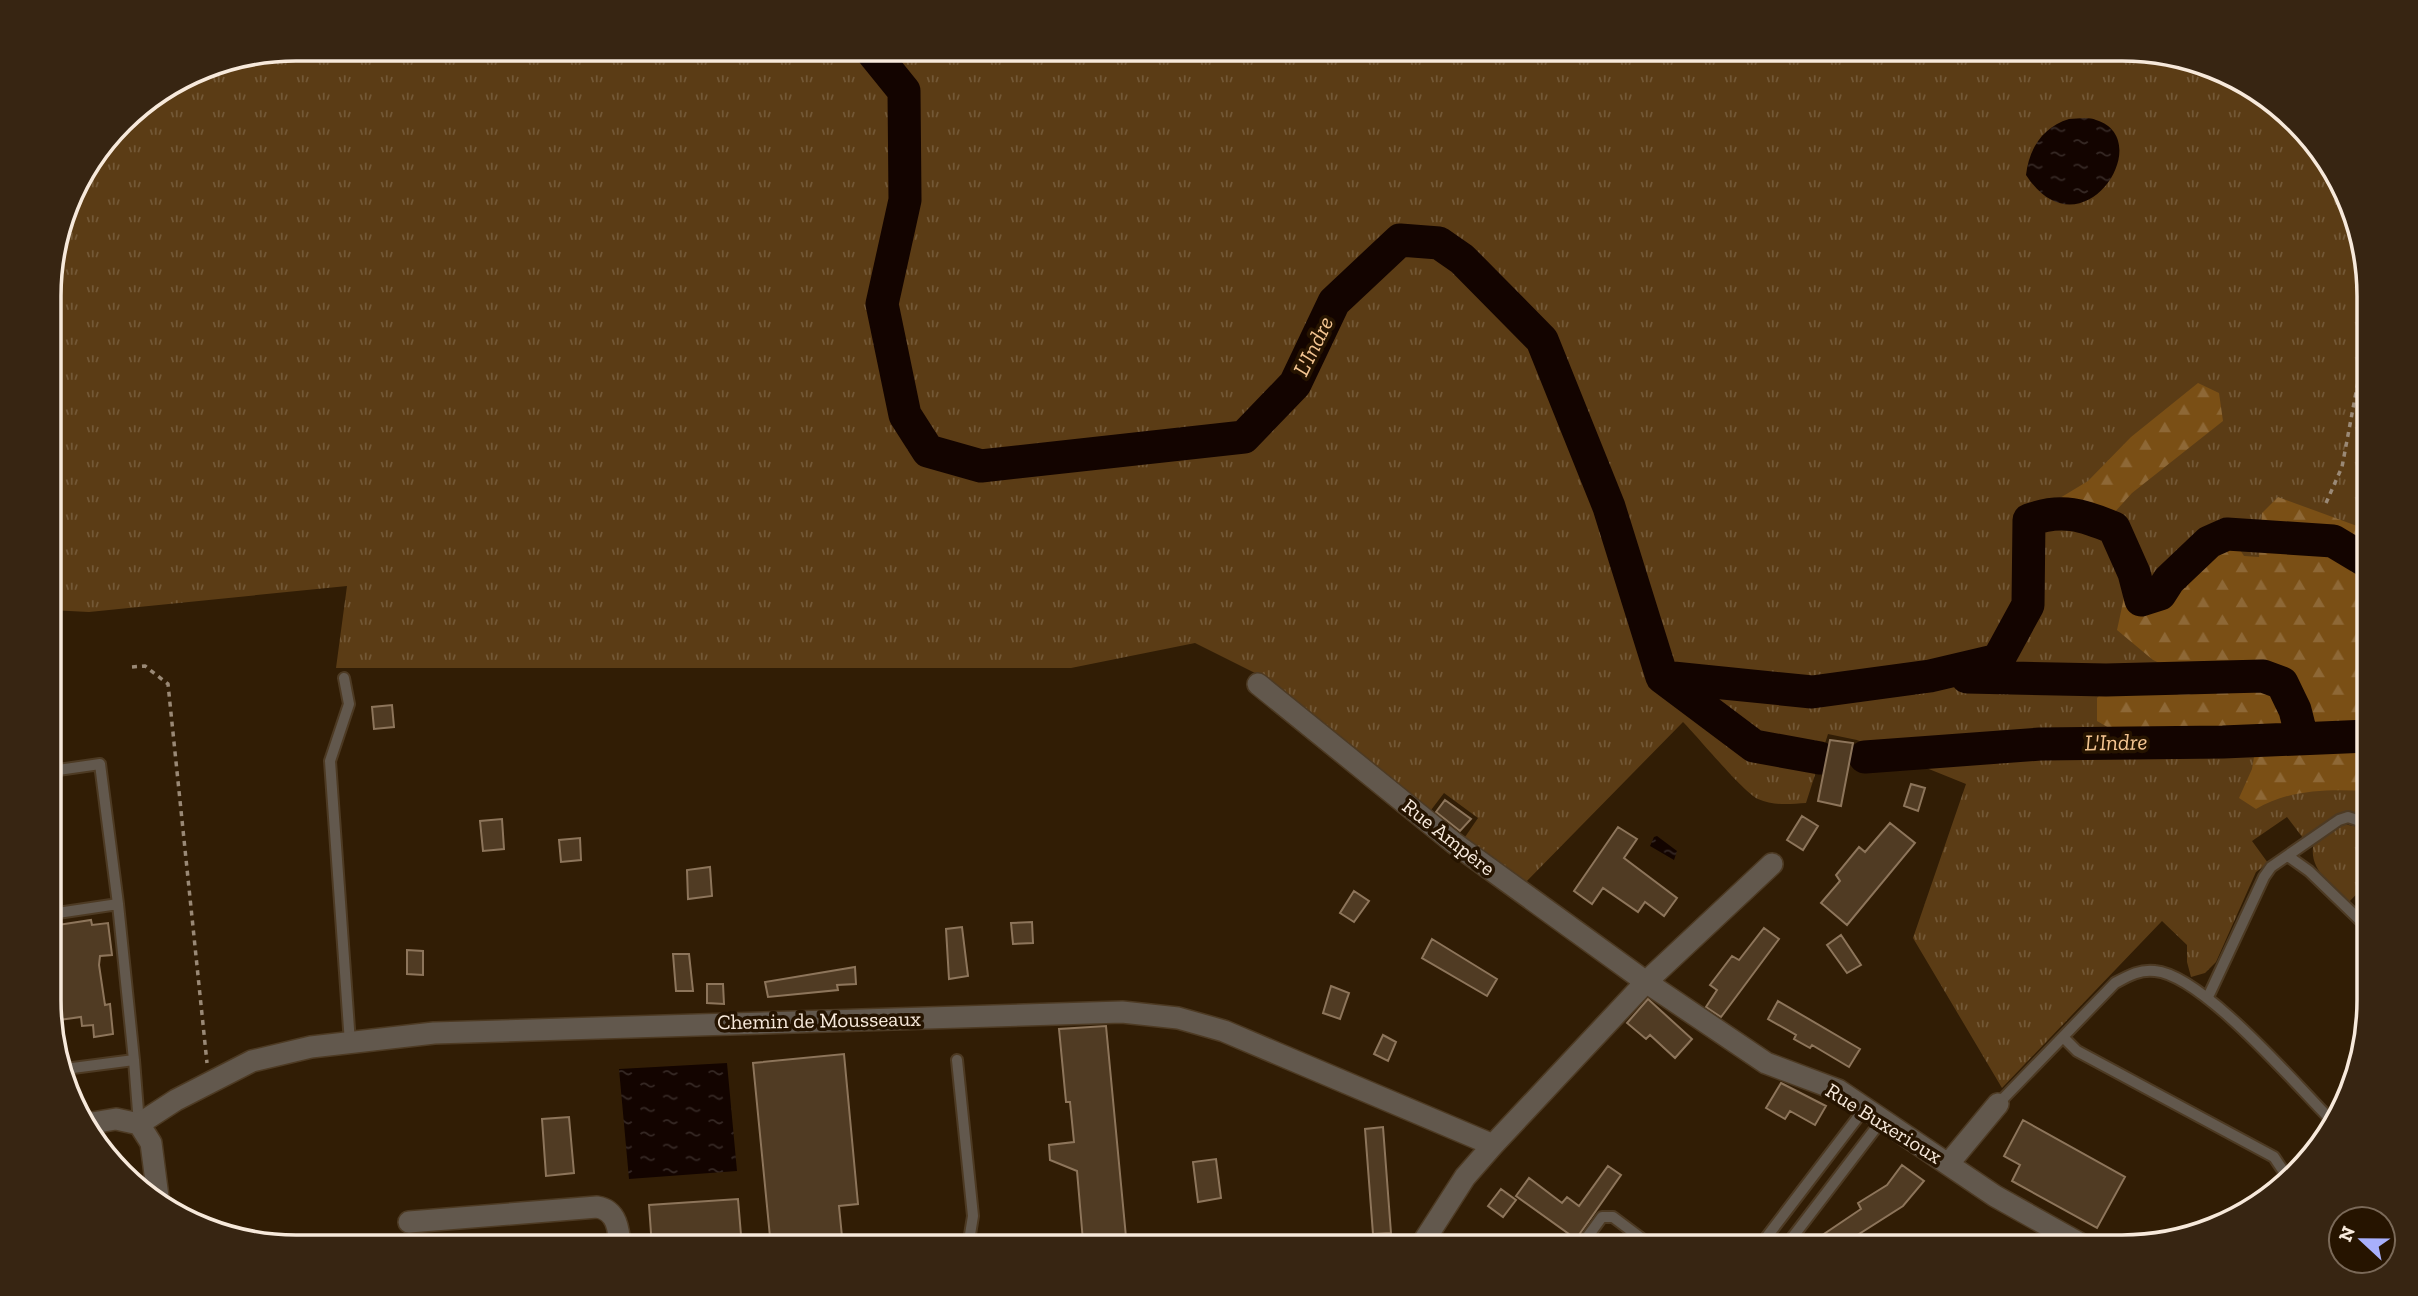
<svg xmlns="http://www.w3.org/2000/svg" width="2418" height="1296" font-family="'Zilla Slab',serif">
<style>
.grass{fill:url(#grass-tufts)}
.forest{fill:url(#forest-firs)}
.water{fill:url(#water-ripples)}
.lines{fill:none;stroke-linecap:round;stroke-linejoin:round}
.river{stroke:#130400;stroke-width:33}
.building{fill:#503b23;stroke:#8d755b;stroke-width:2}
.lane-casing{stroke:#4d3a23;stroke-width:14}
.street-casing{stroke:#4d3a23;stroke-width:24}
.path{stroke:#9a8976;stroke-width:3.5;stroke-dasharray:5 5;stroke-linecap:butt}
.lane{stroke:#62584d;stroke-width:10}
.street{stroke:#62584d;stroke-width:21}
.labels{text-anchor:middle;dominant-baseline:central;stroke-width:7;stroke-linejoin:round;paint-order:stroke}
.street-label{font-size:21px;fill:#f7e9db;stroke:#261400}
.water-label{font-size:23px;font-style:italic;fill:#f4c591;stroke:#261400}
.rim{fill:none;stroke:#f7e9db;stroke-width:3.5}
</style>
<defs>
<pattern id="grass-tufts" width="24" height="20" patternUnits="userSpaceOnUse" patternTransform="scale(1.75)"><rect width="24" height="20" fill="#5b3c15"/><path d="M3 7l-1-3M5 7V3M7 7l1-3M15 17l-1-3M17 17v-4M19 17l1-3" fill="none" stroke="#735836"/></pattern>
<pattern id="forest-firs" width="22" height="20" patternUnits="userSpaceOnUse" patternTransform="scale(1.75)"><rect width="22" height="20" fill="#7a4f15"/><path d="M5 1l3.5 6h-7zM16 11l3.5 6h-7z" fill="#8e6836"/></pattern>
<pattern id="water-ripples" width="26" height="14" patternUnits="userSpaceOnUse" patternTransform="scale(1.75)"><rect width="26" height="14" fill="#130400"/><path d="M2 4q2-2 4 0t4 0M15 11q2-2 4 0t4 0" fill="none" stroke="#362925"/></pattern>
</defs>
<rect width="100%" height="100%" fill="#311d05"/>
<!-- grass -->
<path class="grass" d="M296,49h1826l110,26 95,83 40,106 1,557c-31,-13 -39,-1 -65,17l-16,-21 -35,24 16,22 -12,9 -40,90 -11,11 -14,4 -4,-15v-17l-25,-24 -160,167 -89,-150 53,-154 -109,-44 -29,-6 -22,69c-16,1 -33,3 -48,-4 -15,-7 -60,-62 -75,-77l-161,164 -59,-46 15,-22 -34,-25 -16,21 -161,-135 -72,-36 -124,25h-735l11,-82 -258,26 -39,-2v-331l25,-93 58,-75 69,-43z
M2343,824l16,3 10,6v48l-20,21c-18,-18 -42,-33 -35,-60z"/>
<!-- forest -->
<path class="forest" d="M2198,383l21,10 4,28 -91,72 -19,21 19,16 4,23 14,25 36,10 25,-64 9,-5 24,37 15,1 3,-44 16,-16 90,33v196l-136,10 -48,-7 -25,4 -43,-1 -19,-11v-23l15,-16 17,6 52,-4 -7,-14 -21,-10 -36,-30c8,-37 22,-83 -26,-100 -11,-4 -32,1 -44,1l8,-30 33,-20 43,-44z
M2255,751h113v40c-39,-2 -78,-2 -112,18l-17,-11 13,-29z"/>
<!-- water -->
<path class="water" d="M2069,119c8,0 20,-2 27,1 63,19 -15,139 -70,55 3,-27 17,-48 43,-56z
M1657,836l20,15 -3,9 -24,-14 4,-9z
M727,1063l10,108 -108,8 -10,-110z"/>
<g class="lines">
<!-- river -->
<path class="river" d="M870,49l34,42 1,109 -23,104 23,111 23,36 53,15 263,-29 51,-53 39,-82 66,-62 39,3 23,16 80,81 67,167 53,170 92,69 66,12
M1663,677l149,15 118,-16 68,-16 30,-55 1,-85c33,-12 54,-5 85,8l20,45 7,27 19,-6 9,-14 40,-38 18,-8 106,7 35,21
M1967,677l139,3 157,-4 19,7 13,27 7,28
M1865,757l175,-13 183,-2 145,-6"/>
</g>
<!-- building -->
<path class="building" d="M392,705l2,22 -20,2 -2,-22z
M1830,740l23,3 -12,63 -23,-5z
M1911,784l14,4 -7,23 -14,-5z
M1445,800l26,19 -11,12 -24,-19z
M1802,816l16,10 -15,24 -16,-10z
M502,819l2,30 -21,2 -3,-30z
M1890,823l25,20 -68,82 -26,-22 19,-22 -4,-6 23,-28 6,5z
M1618,827l19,12 -13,19 53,40 -13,18 -19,-14 -7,10 -35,-24 -11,16 -18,-13z
M580,838l1,22 -20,2 -2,-22z
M710,867l2,29 -24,3 -1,-29z
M1354,891l15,10 -15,21 -14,-9z
M91,920l1,5 16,-2 4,32 -12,1 -1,9 6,40 5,-1 3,30 -19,3 -1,-12 -11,1 -1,-9 -30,4v-95z
M1032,922l1,21 -20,1 -2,-21z
M962,927l6,49 -19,3 -3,-50z
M1764,928l15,11 -58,78 -15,-10 11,-17 -7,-5 22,-29 7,4z
M1841,935l20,30 -14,8 -20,-28z
M1432,939l65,40 -10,17 -65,-38z
M407,950l16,1v24l-16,-1z
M673,954h16l4,37h-17z
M855,967l1,17 -19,1 1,5 -70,7 -3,-15z
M707,984h16l1,20 -17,-1z
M1331,986l18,7 -9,26 -17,-6z
M1648,999l44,40 -17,19 -25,-23 -4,4 -19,-16z
M1778,1001l82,48 -11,18 -37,-22 -2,3 -16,-9 2,-4 -28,-16z
M1106,1026l20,211 -43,4 -6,-70 -27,-11 -1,-15 25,-3 -4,-40h-4l-7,-73z
M1383,1035l13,7 -8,19 -14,-7z
M844,1054l14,150 -19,2 4,41h-72l-18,-184z
M1781,1083l45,23 -11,19 -25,-14 -5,8 -19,-11z
M569,1117l5,56 -28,3 -4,-57z
M2023,1120l102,57 -28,51 -85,-47 8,-16 -16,-9z
M1383,1127l8,106 -18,1 -8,-105z
M1216,1159l5,39 -23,4 -5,-40z
M1902,1165l22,16 -21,25 -47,30 -8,11h-18l-9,-11 40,-27 -3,-6 29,-18z
M1608,1166l13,9 -45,64 -60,-43 13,-18 33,25 5,-6 12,9z
M1501,1189l15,11 -13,17 -15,-11z
M738,1199l4,48h-90l-3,-42z
M1599,1235l16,12h-25z"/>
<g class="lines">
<!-- lane casing -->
<g class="lane-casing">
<path id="lane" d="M344,678l5,26 -19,57 20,282
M51,771l49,-7 18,140
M2288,856l21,15 60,58
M51,861l6,52
M51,914l67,-10 16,156
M2208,997l56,-120 7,-10 68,-47 9,-3 21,7
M2063,1037l14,14 197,106 12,18
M957,1060l16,156 -5,31
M65,1069l69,-9 5,64
M1998,1104l117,-121c13,-7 25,-14 40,-12 48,4 142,115 178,151
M1580,1247l22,-30h11l40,30
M1759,1247l106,-139
M1785,1247l97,-127"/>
</g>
<!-- street casing -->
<g class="street-casing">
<path id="street" d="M1258,684l196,159 192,139 120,81 72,27 157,106 91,51
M86,1124l30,-5 23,5
M139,1124l37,-24 76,-39 59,-14 123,-14 688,-21 56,6 46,13 269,114
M139,1124l12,19 7,54
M1949,1163l49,-59
M409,1222l188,-15c20,3 22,23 23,40
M1420,1247l45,-70 28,-32 153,-163 126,-118"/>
</g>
<!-- path -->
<path class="path" d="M2326,503l16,-36 25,-133
M132,667l13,-1 23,18 39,379"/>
<!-- lane -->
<use href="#lane" class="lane"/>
<!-- street -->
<use href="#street" class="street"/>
</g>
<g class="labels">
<!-- street labels -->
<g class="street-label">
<text transform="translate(1449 837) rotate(38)">Rue Ampère</text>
<text transform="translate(819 1020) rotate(-1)">Chemin de Mousseaux</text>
<text transform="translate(1884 1123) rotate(32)">Rue Buxerioux</text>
</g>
<!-- water labels -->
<g class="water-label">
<text transform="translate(1313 346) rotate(-64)">L'Indre</text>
<text transform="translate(2116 742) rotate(-1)">L'Indre</text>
</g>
</g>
<!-- crop -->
<path d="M0 0H2418V1296H0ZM296 61H2122A235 235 0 0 1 2357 296V1000A235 235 0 0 1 2122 1235H296A235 235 0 0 1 61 1000V296A235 235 0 0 1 296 61Z" fill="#372512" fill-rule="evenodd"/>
<path class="rim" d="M296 61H2122A235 235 0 0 1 2357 296V1000A235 235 0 0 1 2122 1235H296A235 235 0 0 1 61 1000V296A235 235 0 0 1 296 61Z"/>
<!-- north arrow -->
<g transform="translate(2362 1240) rotate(292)"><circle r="33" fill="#261400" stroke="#7a6958" stroke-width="2"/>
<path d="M0-5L12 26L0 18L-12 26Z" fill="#a8b0fc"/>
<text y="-10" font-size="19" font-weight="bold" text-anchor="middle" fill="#f7e9db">N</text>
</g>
</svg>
